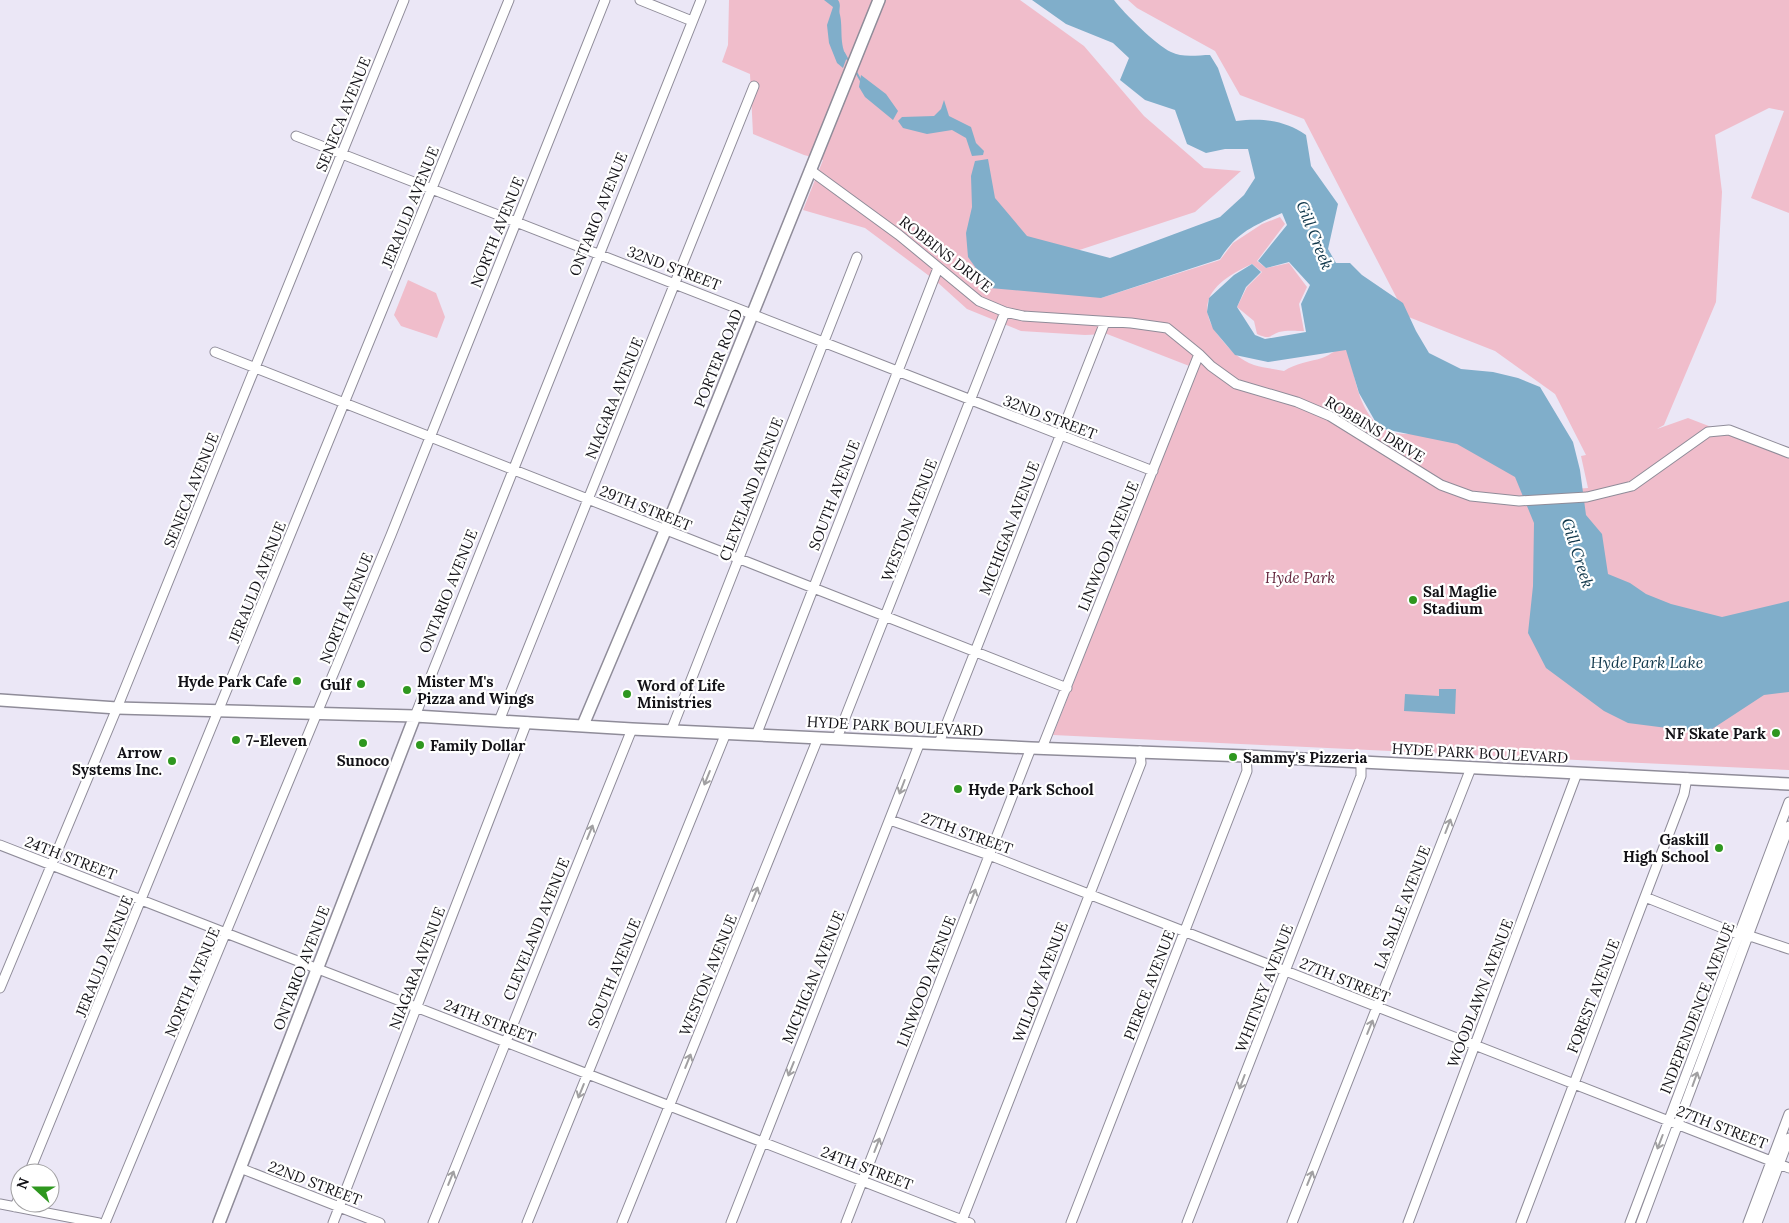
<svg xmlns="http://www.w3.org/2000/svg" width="1789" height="1223" font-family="Lora,serif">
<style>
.green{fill:#f0bdcb}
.water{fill:#80aeca}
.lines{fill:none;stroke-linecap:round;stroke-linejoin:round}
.stream{stroke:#80aeca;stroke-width:2}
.minor-casing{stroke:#8f8c99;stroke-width:11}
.major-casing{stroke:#8f8c99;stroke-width:14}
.minor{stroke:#fff;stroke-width:9}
.major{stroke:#fff;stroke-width:11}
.oneway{stroke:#a1a0a2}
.poi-dot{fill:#2e971f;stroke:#fff;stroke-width:2}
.labels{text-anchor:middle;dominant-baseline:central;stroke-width:4.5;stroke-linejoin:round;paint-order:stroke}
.street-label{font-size:15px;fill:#131217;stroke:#fff}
.park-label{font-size:15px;font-style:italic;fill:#62243b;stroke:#fff}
.poi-label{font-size:15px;font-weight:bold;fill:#131217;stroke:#fff;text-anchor:start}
.water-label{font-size:16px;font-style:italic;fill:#10374b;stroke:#fff}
</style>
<rect width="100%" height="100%" fill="#ebe7f6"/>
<!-- green -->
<path class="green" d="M729,0h291l64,46 60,70 60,52 37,3 -46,41 -140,46 46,40 119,-38 13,-17 29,-19 18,-7 5,7 -28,37 9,7 23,-5 18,24 -8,17 5,27c-7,0 -18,-1 -25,1 -10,4 -9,8 -22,2l-3,-13 -17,-14 10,-20 15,-15 -10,-8c-35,16 -63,38 -30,76 9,11 18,20 32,25 10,3 21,4 30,6 12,-8 25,-9 38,-13 11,-4 12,-9 25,-10 8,26 10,58 31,77 17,15 46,6 67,9 12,3 56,29 67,37 7,5 12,14 17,21l59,-4 -7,-32 5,-1 -31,-61 -60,-43 -89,-35 -102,-197 -64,-24 -25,-44 -78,-43 -9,-8h661v213l-38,-15 33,-87 -15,-3 -54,27 7,57 -6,110 -52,123 -7,4 31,-11 101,39v313l-736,-35 144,-366 -90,-35 -22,1 -64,-4 -54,-22 -31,-28 -71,-53 -62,-18 20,-50 -19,-5 -51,-21 -3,-60 -28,-12 6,-17z
M408,280l28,13 9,24 -8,21 -36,-12 -7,-11z"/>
<!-- water -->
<path class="water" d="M824,0h14c4,6 0,9 2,15 3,13 -1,30 7,42l-4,11 -6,-5 -8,-20 -2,-18 6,-18z
M1032,0h82c10,13 42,45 57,52 11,6 27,3 39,3l8,13 18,53c27,-3 48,-1 70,14l5,31 27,38 -10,45 8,14h14l12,12 41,28 13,28 13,22 32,16 32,3 25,6 22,9 33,55 7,28 6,45 16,19 6,40 22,9 16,11 25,10 51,13 67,-16v91l-25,3 -58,38 -78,-10 -24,-12 -58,-43 -18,-35 5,-47 1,-63 -19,-46 -58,-33 -78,-16 -20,-35 -13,-43 -78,12 -33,-7 -22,-26 -6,-17 2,-14 25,-23 18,-11 9,8 -15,15 -9,20 18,28 10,4 41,-7 -5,-28 9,-19 -21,-23 -23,6 -8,-7 29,-36 -5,-12c-29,13 -45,19 -62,46l-119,39 -111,-10 -22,-31 -2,-24 6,-26 -1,-31 4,-15 13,-2 7,39 32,38 83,22 110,-41 24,-22 11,-17 -7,-29h-23l-19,4 -19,-9 -12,-34 -30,-10 -25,-20 9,-22 -16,-15 -47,-19z
M861,75l25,19 12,17 -5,9 -28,-23 -6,-10z
M944,100l5,16 22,11 5,16 8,8 -1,4 -11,1 -6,-18 -14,-8 -25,4 -24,-6 -5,-7 4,-4 32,-1 7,-7z
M1439,689h17l-1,25 -51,-3 1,-17 34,2z"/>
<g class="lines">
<!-- stream -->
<path class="stream" d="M844,53l5,9
M856,72l5,9"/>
<!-- minor casing -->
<g class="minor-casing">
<path id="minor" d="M640,0l52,21
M296,136l857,335
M810,170l89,65 80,66 26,11 18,4 108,7 36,5 32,26 12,12 25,18 61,18 33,14 111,69 30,11 48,5 68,-4 45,-11 76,-54 21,-2 60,23
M215,352l852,336
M415,716l286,-716
M499,721l255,-635
M671,731l186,-474
M757,733l181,-465
M837,738l168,-426
M939,743l166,-421
M1042,748l157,-394
M890,820l99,35 800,313
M0,845l970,378
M1645,897l95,38 13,2 36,12
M0,988l117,-280 287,-708
M240,1168l140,55
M29,1173l480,-1173
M0,1204l99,19
M15,1207l5,-12
M105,1223l286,-688 214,-535
M333,1223l194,-501
M433,1223l199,-494
M527,1223l199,-490
M622,1223l196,-485
M731,1223l189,-481
M846,1223l185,-475
M961,1223l180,-460 -1,-12
M1071,1223l176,-452 -1,-15
M1187,1223l174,-447v-14
M1292,1223l179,-455
M1408,1223l169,-450
M1521,1223l163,-429 3,-16
M1630,1223l159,-421
M1641,1223l148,-397
M1748,1223l41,-109
M1757,1223l32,-85"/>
</g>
<!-- major casing -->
<g class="major-casing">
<path id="major" d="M0,700l117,8 298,8 217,13 399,19 215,8 543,28
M583,725l82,-194 214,-531
M219,1223l196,-507"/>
</g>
<!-- minor -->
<use href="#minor" class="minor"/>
<!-- major -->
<use href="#major" class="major"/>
</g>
<!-- one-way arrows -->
<defs><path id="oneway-shaft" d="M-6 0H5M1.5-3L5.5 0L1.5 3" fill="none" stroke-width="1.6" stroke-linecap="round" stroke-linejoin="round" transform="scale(1.25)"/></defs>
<g class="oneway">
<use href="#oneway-shaft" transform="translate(707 778) rotate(112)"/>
<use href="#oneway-shaft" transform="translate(902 787) rotate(111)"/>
<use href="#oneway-shaft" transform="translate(1448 826) rotate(-69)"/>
<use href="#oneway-shaft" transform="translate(590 832) rotate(-68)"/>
<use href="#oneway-shaft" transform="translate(755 894) rotate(-68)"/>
<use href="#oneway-shaft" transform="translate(973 896) rotate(-69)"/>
<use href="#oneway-shaft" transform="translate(1370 1027) rotate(-68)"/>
<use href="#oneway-shaft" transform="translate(688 1061) rotate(-68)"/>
<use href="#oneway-shaft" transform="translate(791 1069) rotate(112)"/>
<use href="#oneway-shaft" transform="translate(1695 1079) rotate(-70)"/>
<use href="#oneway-shaft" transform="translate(1242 1082) rotate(111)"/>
<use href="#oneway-shaft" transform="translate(581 1091) rotate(112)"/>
<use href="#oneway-shaft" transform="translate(1660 1142) rotate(111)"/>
<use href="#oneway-shaft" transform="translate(877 1145) rotate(-69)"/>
<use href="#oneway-shaft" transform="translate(451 1178) rotate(-68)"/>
<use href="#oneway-shaft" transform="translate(1310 1178) rotate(-68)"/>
</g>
<!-- markers -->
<g class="poi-dot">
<circle cx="1413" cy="600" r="5"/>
<circle cx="297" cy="681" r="5"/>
<circle cx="361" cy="684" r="5"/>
<circle cx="407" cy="690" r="5"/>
<circle cx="627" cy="694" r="5"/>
<circle cx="1776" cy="733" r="5"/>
<circle cx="236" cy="740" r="5"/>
<circle cx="363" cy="743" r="5"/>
<circle cx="420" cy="745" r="5"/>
<circle cx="1233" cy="757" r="5"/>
<circle cx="172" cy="761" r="5"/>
<circle cx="958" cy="789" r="5"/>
<circle cx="1719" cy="848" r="5"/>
</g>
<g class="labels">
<!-- street labels -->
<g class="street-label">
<text transform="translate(343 114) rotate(-68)">SENECA AVENUE</text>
<text transform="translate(410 207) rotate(-68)">JERAULD AVENUE</text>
<text transform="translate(598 214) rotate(-68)">ONTARIO AVENUE</text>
<text transform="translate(497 232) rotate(-68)">NORTH AVENUE</text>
<text transform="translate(946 254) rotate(38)">ROBBINS DRIVE</text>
<text transform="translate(674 268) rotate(21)">32ND STREET</text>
<text transform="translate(718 358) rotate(-68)">PORTER ROAD</text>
<text transform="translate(614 398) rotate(-68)">NIAGARA AVENUE</text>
<text transform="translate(1050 417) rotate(21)">32ND STREET</text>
<text transform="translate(1375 429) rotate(31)">ROBBINS DRIVE</text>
<text transform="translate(751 489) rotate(-69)">CLEVELAND AVENUE</text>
<text transform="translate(191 490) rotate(-68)">SENECA AVENUE</text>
<text transform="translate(834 495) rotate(-69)">SOUTH AVENUE</text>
<text transform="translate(646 508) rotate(22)">29TH STREET</text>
<text transform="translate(909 520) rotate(-69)">WESTON AVENUE</text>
<text transform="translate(1009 528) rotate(-69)">MICHIGAN AVENUE</text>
<text transform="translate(1108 546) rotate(-68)">LINWOOD AVENUE</text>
<text transform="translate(257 582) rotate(-68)">JERAULD AVENUE</text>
<text transform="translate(448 591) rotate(-68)">ONTARIO AVENUE</text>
<text transform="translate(346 608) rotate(-68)">NORTH AVENUE</text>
<text transform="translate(895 726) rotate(3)">HYDE PARK BOULEVARD</text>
<text transform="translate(1480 753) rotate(3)">HYDE PARK BOULEVARD</text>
<text transform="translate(967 833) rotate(20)">27TH STREET</text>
<text transform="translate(71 858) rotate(21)">24TH STREET</text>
<text transform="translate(1402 907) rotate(-69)">LA SALLE AVENUE</text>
<text transform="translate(536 929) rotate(-68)">CLEVELAND AVENUE</text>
<text transform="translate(104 956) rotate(-68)">JERAULD AVENUE</text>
<text transform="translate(301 968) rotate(-69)">ONTARIO AVENUE</text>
<text transform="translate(417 968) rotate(-69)">NIAGARA AVENUE</text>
<text transform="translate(614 973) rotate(-68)">SOUTH AVENUE</text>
<text transform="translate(708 975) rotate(-68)">WESTON AVENUE</text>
<text transform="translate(813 977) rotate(-68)">MICHIGAN AVENUE</text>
<text transform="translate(1345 980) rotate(22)">27TH STREET</text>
<text transform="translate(926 981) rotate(-69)">LINWOOD AVENUE</text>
<text transform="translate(192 982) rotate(-67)">NORTH AVENUE</text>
<text transform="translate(1040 982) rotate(-69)">WILLOW AVENUE</text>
<text transform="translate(1149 985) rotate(-69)">PIERCE AVENUE</text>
<text transform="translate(1264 988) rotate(-69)">WHITNEY AVENUE</text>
<text transform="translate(1480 993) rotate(-69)">WOODLAWN AVENUE</text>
<text transform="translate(1593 996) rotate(-69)">FOREST AVENUE</text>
<text transform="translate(1697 1008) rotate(-69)">INDEPENDENCE AVENUE</text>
<text transform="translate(490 1021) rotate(21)">24TH STREET</text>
<text transform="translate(1722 1127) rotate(21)">27TH STREET</text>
<text transform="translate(867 1168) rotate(21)">24TH STREET</text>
<text transform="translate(315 1183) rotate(21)">22ND STREET</text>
</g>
<!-- park labels -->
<g class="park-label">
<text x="1300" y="577">Hyde Park</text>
</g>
<!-- poi labels -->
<g class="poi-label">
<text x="1423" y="591">Sal Maglie<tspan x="1423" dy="17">Stadium</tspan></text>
<text x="287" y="681" text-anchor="end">Hyde Park Cafe</text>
<text x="417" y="681">Mister M's<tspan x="417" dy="17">Pizza and Wings</tspan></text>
<text x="351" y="684" text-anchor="end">Gulf</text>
<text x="637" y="685">Word of Life<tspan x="637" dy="17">Ministries</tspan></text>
<text x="1766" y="733" text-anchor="end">NF Skate Park</text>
<text x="246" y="740">7-Eleven</text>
<text x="430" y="745">Family Dollar</text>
<text x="162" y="752" text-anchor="end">Arrow<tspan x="162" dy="17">Systems Inc.</tspan></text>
<text x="1243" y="757">Sammy's Pizzeria</text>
<text x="363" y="760" text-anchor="middle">Sunoco</text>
<text x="968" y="789">Hyde Park School</text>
<text x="1709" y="839" text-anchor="end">Gaskill<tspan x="1709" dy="17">High School</tspan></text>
</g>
<!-- water labels -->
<g class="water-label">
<text transform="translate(1315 235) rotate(68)">Gill Creek</text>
<text transform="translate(1578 553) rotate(72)">Gill Creek</text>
<text x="1647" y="662">Hyde Park Lake</text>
</g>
</g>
<!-- north arrow -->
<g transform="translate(35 1188) rotate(291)"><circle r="24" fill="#ffffff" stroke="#a1a0a2"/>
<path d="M0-4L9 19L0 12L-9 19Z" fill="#2e971f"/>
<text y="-8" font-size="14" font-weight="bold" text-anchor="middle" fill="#131217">N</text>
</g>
</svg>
